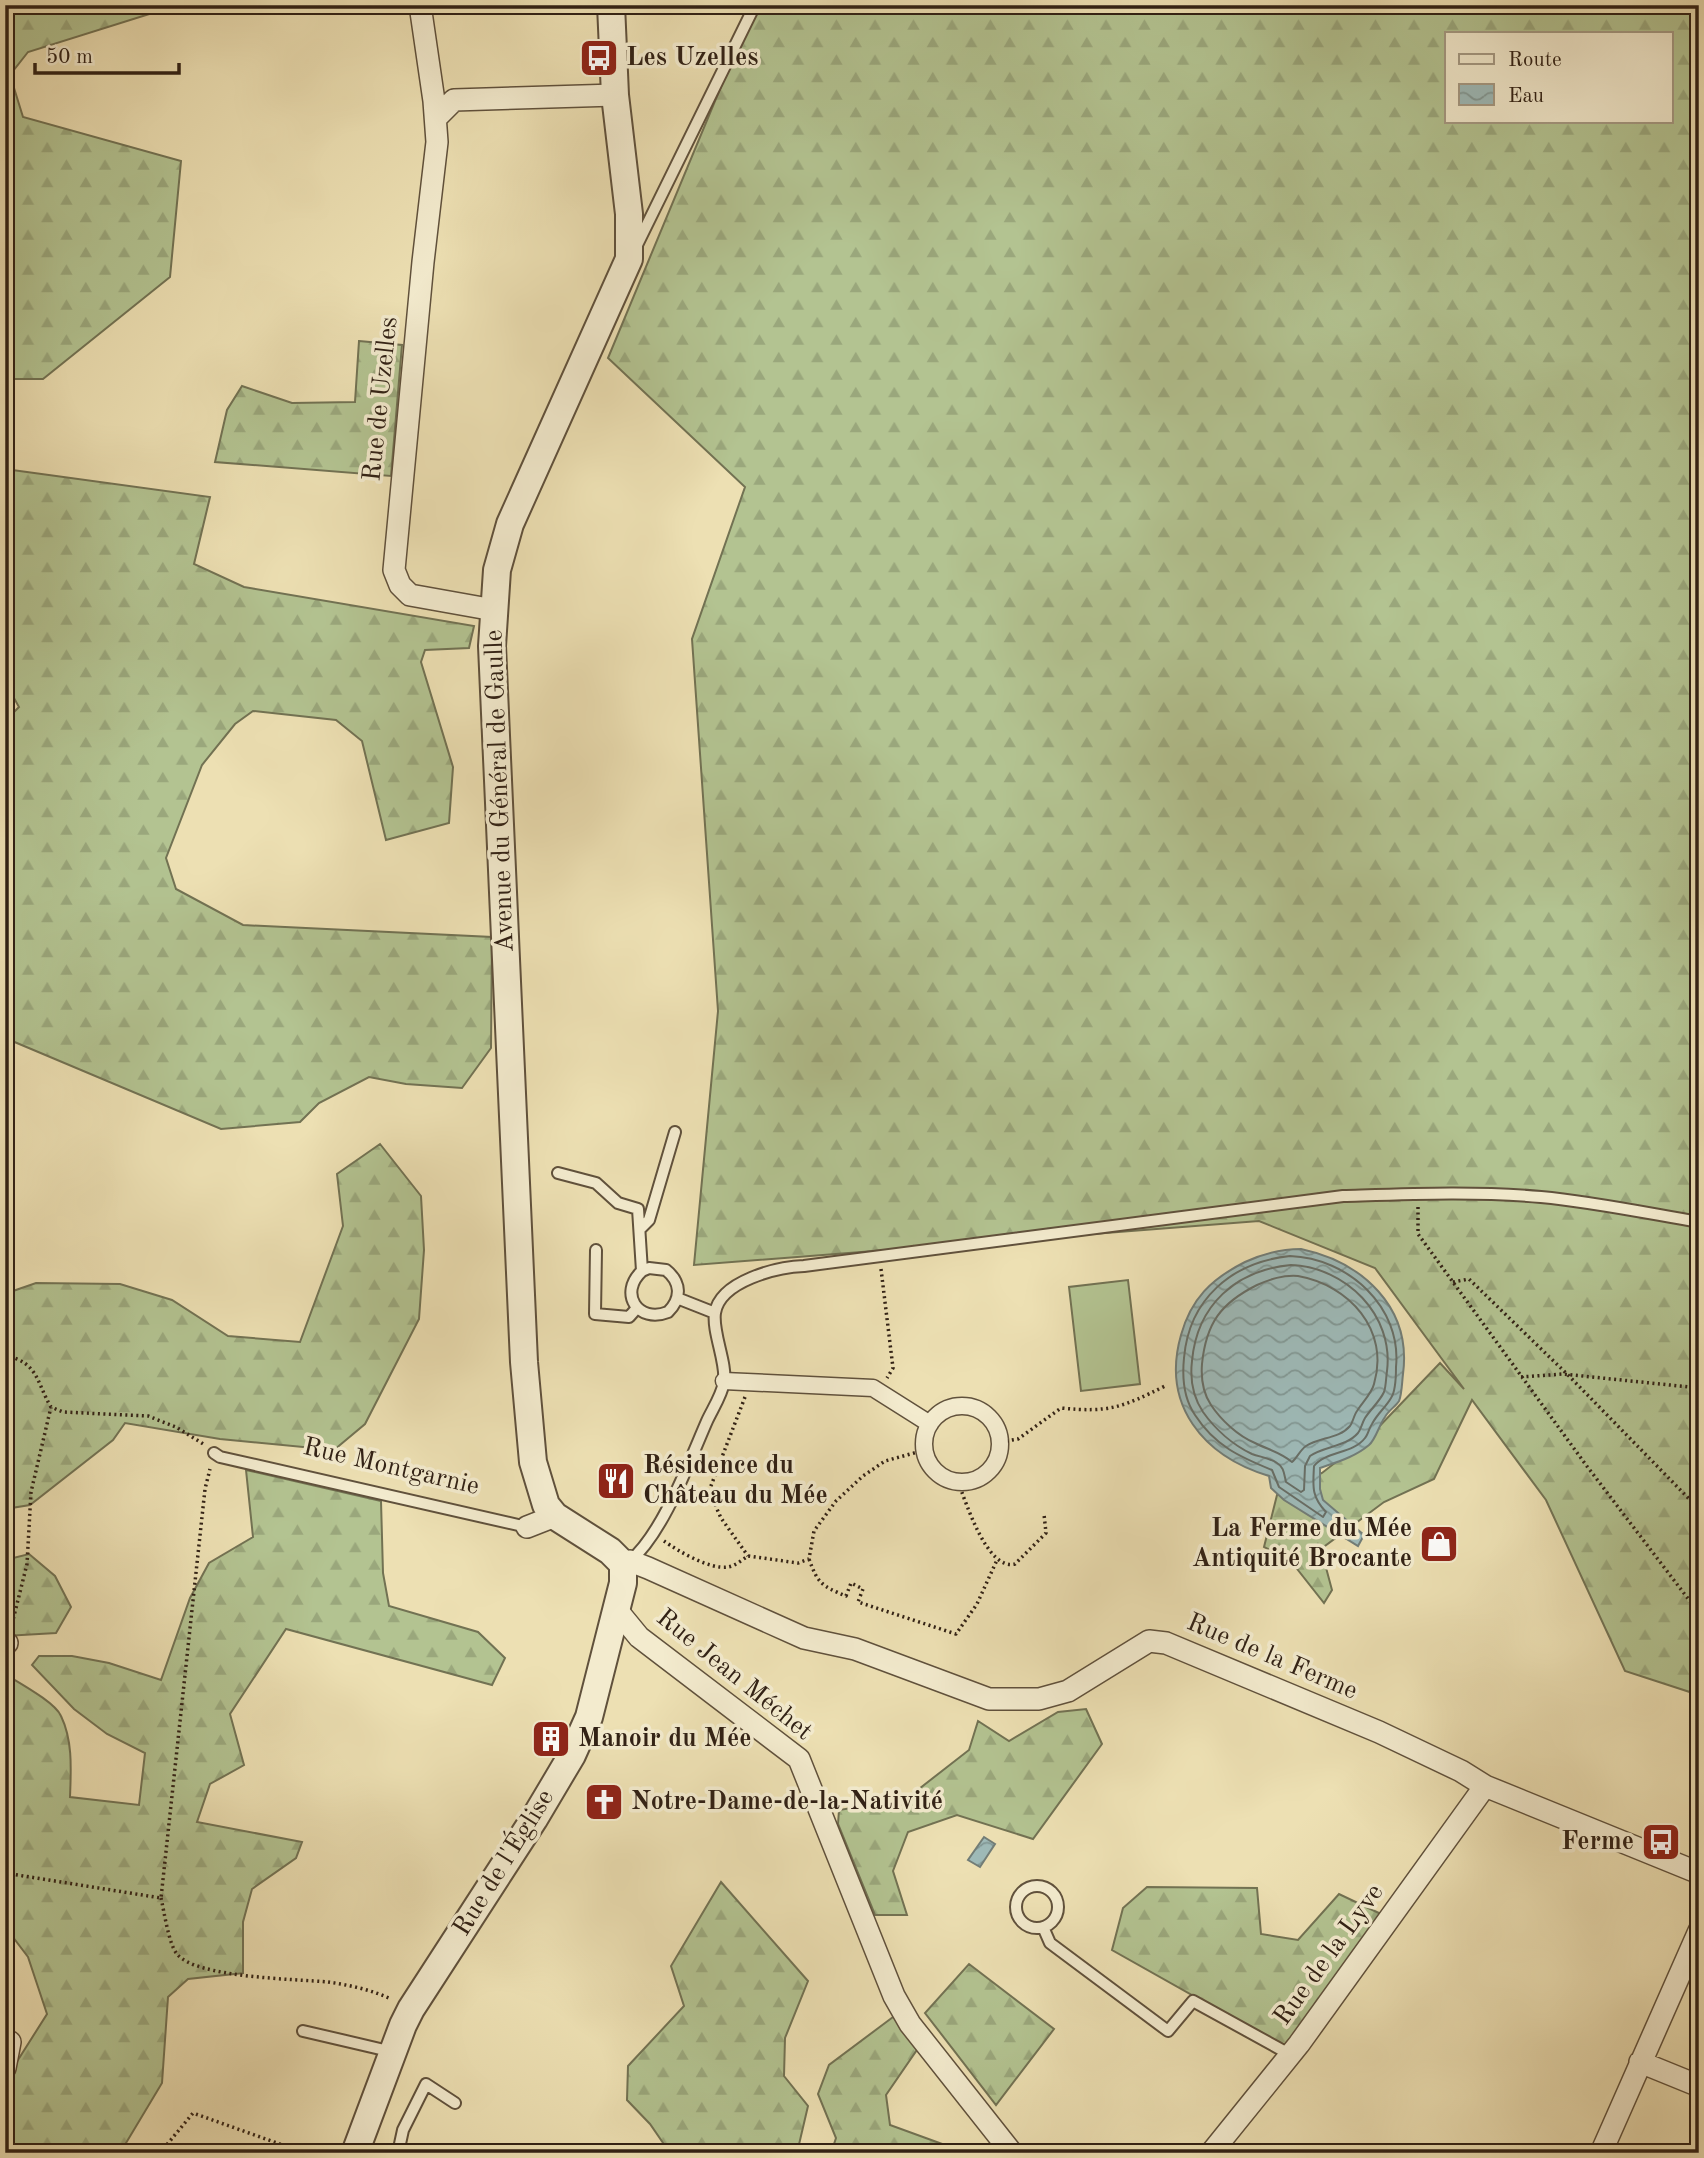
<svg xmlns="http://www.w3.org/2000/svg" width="1704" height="2158" font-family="'Old Standard TT',serif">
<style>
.grass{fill:#b3c391;stroke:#727253;stroke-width:2}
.forest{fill:url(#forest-firs);stroke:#727253;stroke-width:2;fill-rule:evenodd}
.water{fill:url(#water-waves);stroke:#727d77;stroke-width:2}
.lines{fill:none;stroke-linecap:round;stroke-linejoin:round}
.shore{stroke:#686e66;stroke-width:2}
.service-casing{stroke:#60513c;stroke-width:14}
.pedestrian-casing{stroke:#60513c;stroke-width:19}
.minor-casing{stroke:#60513c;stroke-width:24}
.tertiary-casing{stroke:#60513c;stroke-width:30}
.path{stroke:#312115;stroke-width:3.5;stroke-dasharray:2 3.5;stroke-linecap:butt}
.service{stroke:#f3ebce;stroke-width:10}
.pedestrian{stroke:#f3ebce;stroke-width:16}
.minor{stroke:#f3ebce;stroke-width:21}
.tertiary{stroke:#f3ebce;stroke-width:26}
.labels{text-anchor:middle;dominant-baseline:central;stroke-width:7;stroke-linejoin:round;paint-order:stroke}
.poi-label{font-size:26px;font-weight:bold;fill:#312115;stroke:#f3ebce;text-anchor:start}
.street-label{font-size:26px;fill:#312115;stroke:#f3ebce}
</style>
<defs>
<pattern id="forest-firs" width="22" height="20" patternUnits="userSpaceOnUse" patternTransform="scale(1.75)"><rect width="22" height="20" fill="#b3c391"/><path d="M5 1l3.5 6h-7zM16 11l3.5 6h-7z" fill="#9aa77c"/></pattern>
<pattern id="water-waves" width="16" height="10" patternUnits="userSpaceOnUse" patternTransform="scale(1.75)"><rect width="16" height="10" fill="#9ebab8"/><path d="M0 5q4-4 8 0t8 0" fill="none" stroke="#819794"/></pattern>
</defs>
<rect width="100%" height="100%" fill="#ede0b3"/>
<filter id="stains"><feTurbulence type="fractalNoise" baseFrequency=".00286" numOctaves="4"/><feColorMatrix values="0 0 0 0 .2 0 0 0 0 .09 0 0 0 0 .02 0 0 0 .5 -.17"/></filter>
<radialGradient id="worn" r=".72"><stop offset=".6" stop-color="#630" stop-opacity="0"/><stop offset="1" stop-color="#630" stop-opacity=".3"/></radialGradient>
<!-- grass -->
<path class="grass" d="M1128,1280l12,104 -59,7 -12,-104z"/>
<!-- forest -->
<path class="forest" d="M5,5h173l-150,47 -18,23 13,42 158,44 -11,116 -127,102h-38z
M755,5h944v1690l-74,-24 -79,-171 -74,-100 -38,79 -50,23 -63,47 11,41 -8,13 -34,-43 -26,-13 13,-52 45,-22 51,-40 67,-70 24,26 -89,-121 -116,-47 -565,44 24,-254 -26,-372 53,-152 -137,-129zM1447,33h224v88h-224z
M359,341l43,4 -11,131 -176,-14 12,-52 15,-24 50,17 63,-1z
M5,469l205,28 -16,67 50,23 230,39 -5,22 -44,2 -4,12 32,105 -4,56 -63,17 -24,-99 -26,-21 -83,-9 -18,13 -33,41 -36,93 10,31 67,36 249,12 -1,111 -29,40 -56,-4 -37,-7 -50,26 -19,19 -79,7 -216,-91v-317l14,-14 -14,-25z
M380,1144l41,52 3,54 -5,69 -54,105 -31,26 -114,-11 -95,-16 -12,17 -83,65 -25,4v-221l5,4 26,-9 84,1 52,16 56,36 72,6 43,-116 -6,-52z
M246,1470l135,31 2,72 6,33 89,26 27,26 -13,27 -206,-56 -56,85 14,51 -34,19 -13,38 105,20 -6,16 -44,31 -9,33v51l-55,6 -20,18 -6,86 -42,70h-115v-78l6,-4 36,-57 -19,-57 -19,-25h-4v-258c14,9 50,28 56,42 12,25 10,54 9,81l69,8 6,-52 -38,-19 -33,-25 -42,-44 7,-9h33l37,7 52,17 29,-82 19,-35 44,-26z
M29,1554l26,22 16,31 -15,26 -51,3v-76z
M1086,1709l16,35 -69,95 -76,-24 -49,17 -15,39 14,44h-32l-37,-91 1,-14 67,-11 63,-49 9,-29 31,20 49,-29z
M721,1882l87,99 -23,57 -1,38 24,30 -11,47h-127l-20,-29 -23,-24 1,-34 56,-60 -13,-40z
M1147,1887l110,1 4,46 37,6 41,-46 44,21 -97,133 -174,-98 11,-42z
M969,1964l85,65 -58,76 -71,-92z
M897,2014l26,27 -37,54 4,30 77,28h-136l5,-15 -18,-44 11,-29z"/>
<!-- water -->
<path class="water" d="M1301,1249c61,13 111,58 102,125 -1,7 -1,20 -4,27 -3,5 -11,10 -14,16 -6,8 -9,22 -16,28 -14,12 -32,17 -49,23v21l3,11 41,35 -6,11 -74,-46 -13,-12 -2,-12c-66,-20 -108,-71 -88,-141 10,-36 30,-56 64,-73 19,-9 35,-13 56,-13z
M984,1837l11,7 -15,23 -12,-7z"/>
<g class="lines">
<!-- shore -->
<path class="shore" d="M1290,1256c58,2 112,51 106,111 0,8 0,24 -5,31 -5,9 -14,16 -19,26 -3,4 -4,11 -7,14 -12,16 -39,13 -51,28 -1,20 -3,30 12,46l-3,5 -44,-30 -7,-17c-32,-13 -57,-24 -77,-55 -11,-16 -13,-37 -11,-57 5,-59 48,-96 106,-102z
M1291,1265c55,2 103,50 96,106 -1,6 -1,16 -3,21 -4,9 -14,18 -19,26 -3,5 -4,11 -7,15 -12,14 -34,13 -48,23l-5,10 -1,24 -3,2 -15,-10c-2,-8 -2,-15 -9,-19 -7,-5 -17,-6 -25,-9 -19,-9 -37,-25 -49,-42 -10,-15 -13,-34 -11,-51 5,-56 44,-91 99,-96z
M1298,1276c51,9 92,54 76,108 -2,9 -12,19 -17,27 -3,4 -4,11 -7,15 -11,13 -31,11 -44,20 -6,4 -9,12 -14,16 -12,-10 -23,-12 -37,-19 -17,-7 -34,-23 -44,-38 -8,-12 -10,-28 -9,-41 4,-41 19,-61 55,-79 14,-6 25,-10 41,-9z"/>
<!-- service casing -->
<g class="service-casing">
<path id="service" d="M636,247l119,-242
M558,1173l38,10 22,20 20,6 4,62c-24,22 -4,53 26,41 14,-14 13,-30 -2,-42l-17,-2 -7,3
M640,1229l9,-9 26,-88
M596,1250l-1,64 34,3 8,-9
M677,1298l38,15
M214,1453l6,4 307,70
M630,1561c33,-28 59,-99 77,-140 5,-11 15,-26 17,-39 3,-19 -12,-50 -9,-69 5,-32 62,-46 89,-47l539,-70c65,-2 133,-5 198,1 53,5 105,16 158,25
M1016 1907a21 21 0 1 1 42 0a21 21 0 1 1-42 0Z
M1043,1927l7,16 118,88 25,-30 98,54
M303,2031l90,21
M398,2153l5,-23 23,-46 29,19"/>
</g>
<!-- pedestrian casing -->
<g class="pedestrian-casing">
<path id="pedestrian" d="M724,1381l149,7 57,36
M924 1444a38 38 0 1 1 76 0a38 38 0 1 1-76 0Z"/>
</g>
<!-- minor casing -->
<g class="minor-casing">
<path id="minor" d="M420,5l14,96 3,41 -14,120 -29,308 6,15 10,10 84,15
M436,118l18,-18 161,-5
M527,1527l28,-11
M623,1564l7,-3 18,7 156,70 51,11 134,50h50l29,-8 81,-50 17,2 213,89 82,39 24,15 214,87
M616,1609l23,28 160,122 95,237 16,28 102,129
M5,1643h2
M1640,2062l59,24
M5,2068l5,-26
M1211,2153l88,-109 186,-258
M1601,2153l98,-222"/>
</g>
<!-- tertiary casing -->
<g class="tertiary-casing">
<path id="tertiary" d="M355,2153l48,-128 8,-16 123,-190 38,-64 17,-38 34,-134v-19l-13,-13 -55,-35 -9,-11 -13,-43 -9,-100 -32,-716 5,-76 13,-46 119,-265v-45l-14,-119 -4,-90"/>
</g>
<!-- path -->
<path class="path" d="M1418,1207v27l168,231 113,148
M881,1269l12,99 -6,10
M1453,1282l16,-3 99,96 131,134
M5,1355c34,8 31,27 46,52l12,5 85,4 28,11 29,18
M1521,1377l42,-3 136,14
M745,1397l-36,94 12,27 27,38
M1001,1442l17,-3 43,-31c48,5 62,-1 104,-22
M958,1482c8,20 29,89 57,82l31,-31 -2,-19
M664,1541c14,10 46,29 64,26 7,-1 14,-7 20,-11l50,7 11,-4 5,-28 22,-30 27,-25 22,-15 40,-11
M809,1559c9,25 13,27 37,37l5,-13 12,6 -5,13 98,32 21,-30 20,-44
M12,1624l15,-60 4,-72 20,-85
M5,1873l156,25 44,-409 5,-20
M161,1898c3,13 8,47 16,56 19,24 119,25 151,28 21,3 44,8 63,17
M160,2153l33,-40 112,40"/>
<!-- service -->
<use href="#service" class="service"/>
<!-- pedestrian -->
<use href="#pedestrian" class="pedestrian"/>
<!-- minor -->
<use href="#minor" class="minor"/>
<!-- tertiary -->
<use href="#tertiary" class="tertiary"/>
</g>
<!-- icons -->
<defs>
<g id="bus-square" transform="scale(2.0125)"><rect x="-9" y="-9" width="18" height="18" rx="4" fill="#8f2418" stroke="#f3ebce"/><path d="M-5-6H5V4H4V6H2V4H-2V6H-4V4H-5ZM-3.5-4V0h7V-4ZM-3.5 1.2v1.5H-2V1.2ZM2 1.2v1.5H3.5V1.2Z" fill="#fff"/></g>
<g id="restaurant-square" transform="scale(2.0125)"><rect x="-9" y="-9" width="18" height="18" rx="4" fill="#8f2418" stroke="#f3ebce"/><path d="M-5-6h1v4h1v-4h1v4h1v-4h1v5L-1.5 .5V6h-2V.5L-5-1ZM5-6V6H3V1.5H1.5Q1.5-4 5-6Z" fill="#fff"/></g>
<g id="shop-square" transform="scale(2.0125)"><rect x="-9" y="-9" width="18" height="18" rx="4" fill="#8f2418" stroke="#f3ebce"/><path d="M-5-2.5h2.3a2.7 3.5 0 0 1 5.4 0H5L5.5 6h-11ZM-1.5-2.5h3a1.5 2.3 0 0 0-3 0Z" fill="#fff"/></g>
<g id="building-square" transform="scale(2.0125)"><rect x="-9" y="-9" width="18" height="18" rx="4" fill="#8f2418" stroke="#f3ebce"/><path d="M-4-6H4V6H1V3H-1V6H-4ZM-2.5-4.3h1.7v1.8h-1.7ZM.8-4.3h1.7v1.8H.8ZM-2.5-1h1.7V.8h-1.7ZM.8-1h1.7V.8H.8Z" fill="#fff"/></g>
<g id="church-square" transform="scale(2.0125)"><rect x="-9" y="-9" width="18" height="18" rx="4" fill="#8f2418" stroke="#f3ebce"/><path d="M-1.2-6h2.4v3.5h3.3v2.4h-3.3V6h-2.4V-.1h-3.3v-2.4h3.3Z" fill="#fff"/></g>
</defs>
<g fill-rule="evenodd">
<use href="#bus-square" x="599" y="58"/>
<use href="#restaurant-square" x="616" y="1481"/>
<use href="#shop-square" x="1439" y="1544"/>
<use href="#building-square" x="551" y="1739"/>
<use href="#church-square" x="604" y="1802"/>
<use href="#bus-square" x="1661" y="1842"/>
</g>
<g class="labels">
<!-- poi labels -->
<g class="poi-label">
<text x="626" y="58">Les Uzelles</text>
<text x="643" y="1466">Résidence du<tspan x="643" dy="30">Château du Mée</tspan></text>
<text x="1412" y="1529" text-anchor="end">La Ferme du Mée<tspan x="1412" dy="30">Antiquité Brocante</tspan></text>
<text x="578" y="1739">Manoir du Mée</text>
<text x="631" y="1802">Notre-Dame-de-la-Nativité</text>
<text x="1634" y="1842" text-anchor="end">Ferme</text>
</g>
<!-- street labels -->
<g class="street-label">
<text transform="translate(381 399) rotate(-84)">Rue de Uzelles</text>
<text transform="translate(500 791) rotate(-92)">Avenue du Général de Gaulle</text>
<text transform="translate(391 1467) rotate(13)">Rue Montgarnie</text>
<text transform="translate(1272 1657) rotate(23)">Rue de la Ferme</text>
<text transform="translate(734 1675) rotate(39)">Rue Jean Méchet</text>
<text transform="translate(504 1863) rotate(-58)">Rue de l'Église</text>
<text transform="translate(1329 1955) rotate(-54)">Rue de la Lyve</text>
</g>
</g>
<!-- margin -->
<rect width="1704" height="2158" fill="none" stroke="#ede0b3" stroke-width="28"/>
<rect x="7" y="7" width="1690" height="2144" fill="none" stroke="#312115" stroke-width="3.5"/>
<rect x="14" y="14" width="1676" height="2130" fill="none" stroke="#312115" stroke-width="2"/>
<!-- legend -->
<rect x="1445" y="32" width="228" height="91" fill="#f3ebce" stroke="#a59a84" stroke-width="2"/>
<rect x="1459" y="54" width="35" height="10" fill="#f3ebce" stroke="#a59a84" stroke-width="2"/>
<text x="1508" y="66" font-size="21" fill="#312115">Route</text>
<rect x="1459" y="84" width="35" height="21" fill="url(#water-waves)" stroke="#a59a84" stroke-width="2"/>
<text x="1508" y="102" font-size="21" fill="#312115">Eau</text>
<!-- scale -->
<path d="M35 63v10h144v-10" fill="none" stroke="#312115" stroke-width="3.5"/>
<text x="46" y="63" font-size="21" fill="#312115" stroke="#f3ebce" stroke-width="5" paint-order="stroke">50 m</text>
<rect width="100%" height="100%" filter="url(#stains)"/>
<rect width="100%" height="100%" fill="url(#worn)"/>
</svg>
